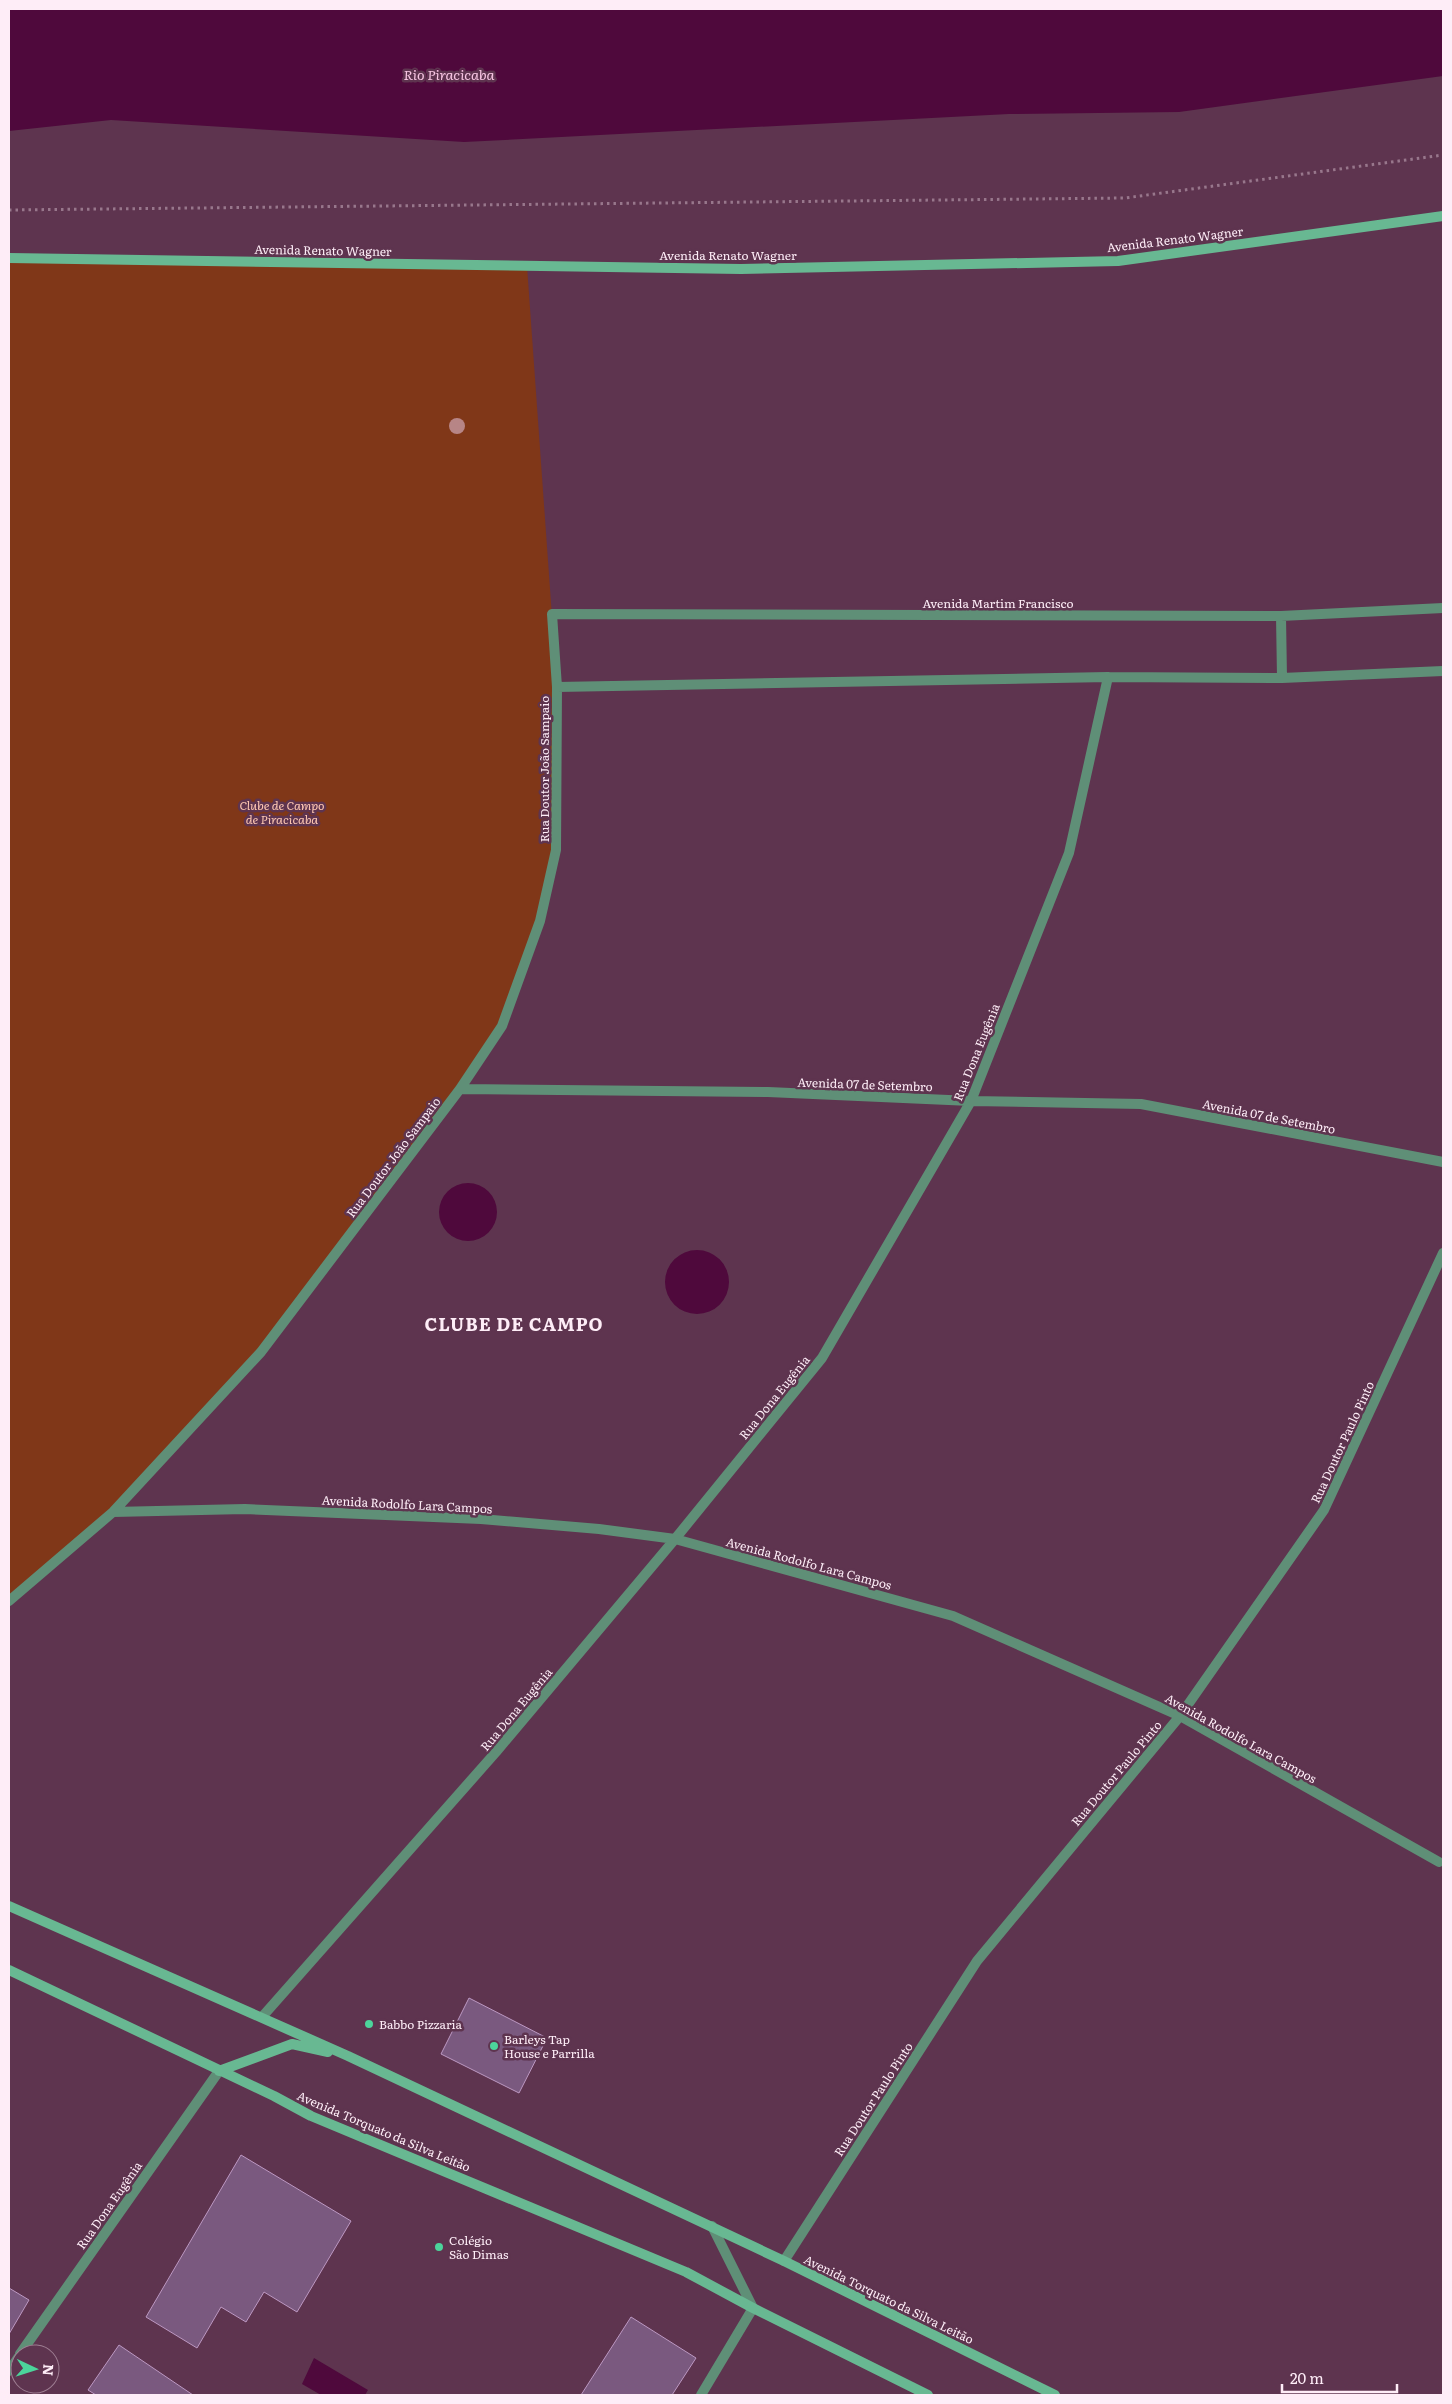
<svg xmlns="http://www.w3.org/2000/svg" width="1452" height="2404" font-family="Literata,serif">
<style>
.green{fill:#803718}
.water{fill:#4f093c}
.building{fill:#7a597f;stroke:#bc98c2}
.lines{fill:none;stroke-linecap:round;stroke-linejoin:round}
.path{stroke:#98778c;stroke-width:3;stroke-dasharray:2.5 4;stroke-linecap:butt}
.minor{stroke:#5f8f77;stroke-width:10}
.secondary{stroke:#68b892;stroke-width:10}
.tree{fill:#b78586}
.poi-dot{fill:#4cd49b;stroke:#5e344f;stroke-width:2}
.labels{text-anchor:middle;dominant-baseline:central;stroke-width:5;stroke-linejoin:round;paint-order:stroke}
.street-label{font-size:12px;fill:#feedf7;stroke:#5e344f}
.park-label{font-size:12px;font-style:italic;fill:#ffc8b3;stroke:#5e344f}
.poi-label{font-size:12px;fill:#feedf7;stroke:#5e344f;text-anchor:start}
.water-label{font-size:14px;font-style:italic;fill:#f7c4e2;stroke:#5e344f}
.district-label{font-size:18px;font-weight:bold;letter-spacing:1px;fill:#feedf7;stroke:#5e344f}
</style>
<rect width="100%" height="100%" fill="#5e344f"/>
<!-- green -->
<path class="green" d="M9,258l518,8 30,421 -1,163 -16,71 -38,105 -241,326 -148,160 -104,89z"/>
<!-- water -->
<path class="water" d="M9,9h1434v67l-264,36 -170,2 -545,28 -353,-22 -102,11z
M439 1212a29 29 0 1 1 58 0a29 29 0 1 1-58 0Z
M665 1282a32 32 0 1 1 64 0a32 32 0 1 1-64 0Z
M314,2358l54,32 -3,5h-44l-19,-11z"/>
<!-- building -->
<path class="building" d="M469,1998l78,40 -28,55 -78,-39z
M241,2155l110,66 -54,91 -33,-20 -18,30 -25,-15 -24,41 -51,-31z
M9,2288l20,12 -20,34z
M631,2317l65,41 -24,37h-91z
M119,2345l74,50h-97l-8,-5z"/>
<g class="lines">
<!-- path -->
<path class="path" d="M9,210l1116,-12 318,-43"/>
<!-- minor -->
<path class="minor" d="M1281,616l1,62
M557,687l551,-10 174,1 161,-7
M460,1089l308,3 203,9 170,3 302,58
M113,1512l132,-3 236,10 118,10 76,10 278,77 227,100 259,146
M9,1601l104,-89 148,-160 199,-263 42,-63 38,-105 16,-71 1,-163 -5,-73 729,2 162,-8
M262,2017l234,-265 179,-213 147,-181 149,-257 98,-248 39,-176
M784,2261l193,-300 203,-245 144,-206 119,-257
M20,2354l199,-283
M9,2371l11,-16
M701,2395l52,-87 -41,-82"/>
<!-- secondary -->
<path class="secondary" d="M9,258l732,11 377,-8 325,-45
M9,1906l339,150 436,205 271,134
M9,1970l265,126 37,20 375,156 67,36 175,87
M219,2071l73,-27 36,8"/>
</g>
<!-- trees -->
<circle class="tree" cx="457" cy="426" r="8"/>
<!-- markers -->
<g class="poi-dot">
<circle cx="369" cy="2024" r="5"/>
<circle cx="494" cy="2046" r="5"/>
<circle cx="439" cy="2247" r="5"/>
</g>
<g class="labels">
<!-- street labels -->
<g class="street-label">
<text transform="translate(1175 239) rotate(-7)">Avenida Renato Wagner</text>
<text transform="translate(323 250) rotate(1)">Avenida Renato Wagner</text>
<text x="728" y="255">Avenida Renato Wagner</text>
<text x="998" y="603">Avenida Martim Francisco</text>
<text transform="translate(544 769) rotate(-90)">Rua Doutor João Sampaio</text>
<text transform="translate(976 1052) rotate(-68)">Rua Dona Eugênia</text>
<text transform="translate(865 1084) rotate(2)">Avenida 07 de Setembro</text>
<text transform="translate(1269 1116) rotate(11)">Avenida 07 de Setembro</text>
<text transform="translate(393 1157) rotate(-53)">Rua Doutor João Sampaio</text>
<text transform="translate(774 1397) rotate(-51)">Rua Dona Eugênia</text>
<text transform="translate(1342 1442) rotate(-65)">Rua Doutor Paulo Pinto</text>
<text transform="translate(407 1504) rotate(3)">Avenida Rodolfo Lara Campos</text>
<text transform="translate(809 1563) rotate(15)">Avenida Rodolfo Lara Campos</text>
<text transform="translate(516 1709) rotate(-50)">Rua Dona Eugênia</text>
<text transform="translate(1241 1738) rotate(29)">Avenida Rodolfo Lara Campos</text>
<text transform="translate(1116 1773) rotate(-50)">Rua Doutor Paulo Pinto</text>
<text transform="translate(873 2099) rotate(-57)">Rua Doutor Paulo Pinto</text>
<text transform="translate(384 2131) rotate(23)">Avenida Torquato da Silva Leitão</text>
<text transform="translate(109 2205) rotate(-55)">Rua Dona Eugênia</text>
<text transform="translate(889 2299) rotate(26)">Avenida Torquato da Silva Leitão</text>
</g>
<!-- park labels -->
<g class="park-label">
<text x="282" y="805">Clube de Campo<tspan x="282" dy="14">de Piracicaba</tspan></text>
</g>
<!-- poi labels -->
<g class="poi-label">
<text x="379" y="2024">Babbo Pizzaria</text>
<text x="504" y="2039">Barleys Tap<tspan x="504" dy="14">House e Parrilla</tspan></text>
<text x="449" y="2240">Colégio<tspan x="449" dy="14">São Dimas</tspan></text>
</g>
<!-- water labels -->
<g class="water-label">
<text x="449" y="74">Rio Piracicaba</text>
</g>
<!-- district labels -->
<g class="district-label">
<text x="514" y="1323">CLUBE DE CAMPO</text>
</g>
</g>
<!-- border -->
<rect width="1452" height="2404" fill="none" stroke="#feedf7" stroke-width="20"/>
<!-- north arrow -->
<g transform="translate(35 2369) rotate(94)"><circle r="24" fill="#5e344f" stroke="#9e7e92"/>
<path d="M0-4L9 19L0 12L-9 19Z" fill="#4cd49b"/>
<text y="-8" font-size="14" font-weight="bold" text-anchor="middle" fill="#feedf7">N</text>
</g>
<!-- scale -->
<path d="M1282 2384v8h115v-8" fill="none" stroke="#feedf7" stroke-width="2.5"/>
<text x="1290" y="2384" font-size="15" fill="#feedf7" stroke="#5e344f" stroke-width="4" paint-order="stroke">20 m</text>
</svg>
